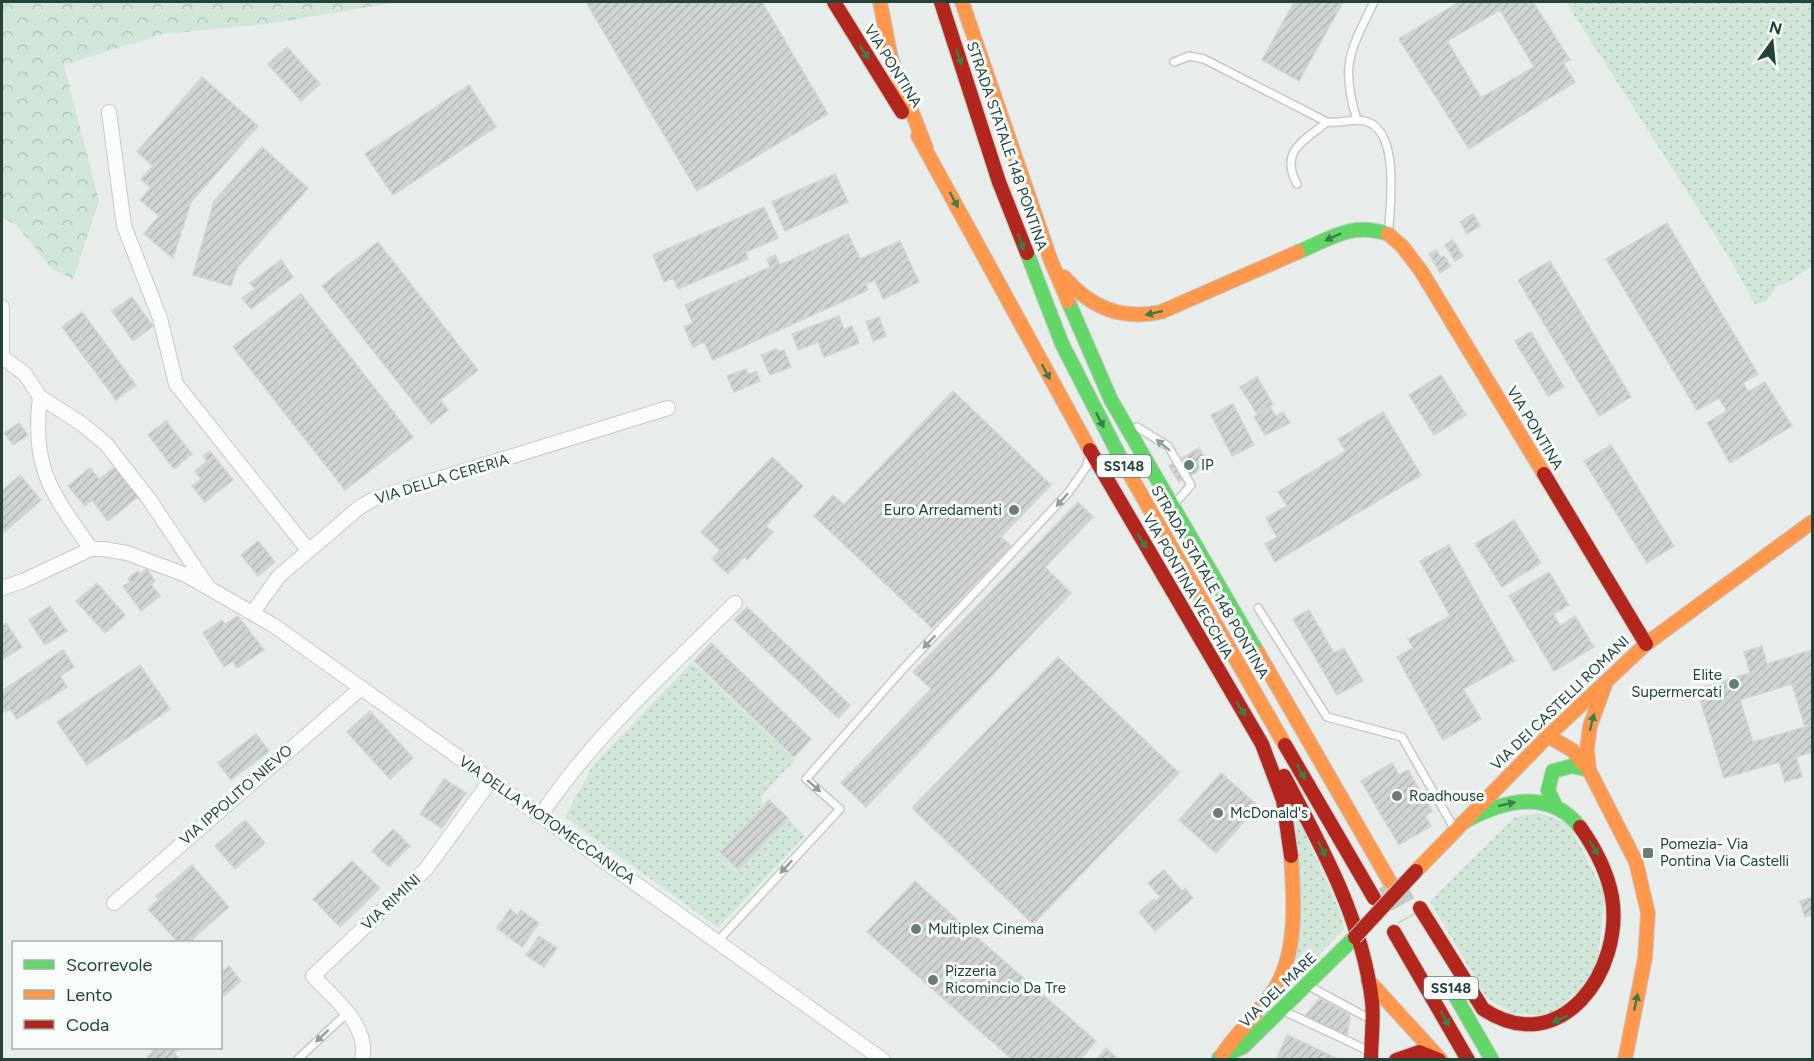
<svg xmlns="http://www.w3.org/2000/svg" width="1814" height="1061" font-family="Figtree,sans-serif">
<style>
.grass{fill:url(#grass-dots)}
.forest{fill:url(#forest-crowns)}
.building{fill:url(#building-hatch);stroke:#d1d6d4;stroke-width:1.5;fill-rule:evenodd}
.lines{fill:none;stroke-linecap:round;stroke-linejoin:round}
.highway-tunnel{stroke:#c1cbc8;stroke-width:26;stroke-dasharray:26 13;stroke-linecap:butt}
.lane-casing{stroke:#c5cac8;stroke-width:10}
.street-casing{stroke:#c5cac8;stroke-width:16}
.fast-casing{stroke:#c3cbc8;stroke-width:16}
.slow-casing{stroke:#c3cbc8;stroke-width:16}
.jam-casing{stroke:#c3cbc8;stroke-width:16}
.lane{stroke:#fcfcfc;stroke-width:7}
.street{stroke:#fcfcfc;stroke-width:14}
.fast{stroke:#63d668;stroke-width:14}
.slow{stroke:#ff974d;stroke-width:14}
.jam{stroke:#b3261e;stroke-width:14}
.jam-bridge-casing{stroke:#c3cbc8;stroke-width:16;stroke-linecap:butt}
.jam-bridge{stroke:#b3261e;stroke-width:14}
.oneway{fill:#3d7d4c}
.oneway2{fill:#909f9b}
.poi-dot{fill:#697e78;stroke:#f7fbf9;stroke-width:2}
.labels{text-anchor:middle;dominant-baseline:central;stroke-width:6;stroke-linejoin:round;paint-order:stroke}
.shield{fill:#f7fbf9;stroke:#637a73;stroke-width:1.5}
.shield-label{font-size:14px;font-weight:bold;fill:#24423a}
.street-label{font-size:15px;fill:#24423a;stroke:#f7fbf9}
.poi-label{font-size:15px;fill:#24423a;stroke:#f7fbf9;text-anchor:start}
</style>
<defs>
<pattern id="grass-dots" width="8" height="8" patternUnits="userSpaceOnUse" patternTransform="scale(1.5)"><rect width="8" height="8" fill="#d1e6d8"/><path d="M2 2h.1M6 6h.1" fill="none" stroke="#b3c6ba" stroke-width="1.8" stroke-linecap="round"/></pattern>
<pattern id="forest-crowns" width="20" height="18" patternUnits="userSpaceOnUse" patternTransform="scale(1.5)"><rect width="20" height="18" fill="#d1e6d8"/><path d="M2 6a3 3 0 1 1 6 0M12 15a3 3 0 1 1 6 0" fill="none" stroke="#b3c6ba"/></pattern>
<pattern id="building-hatch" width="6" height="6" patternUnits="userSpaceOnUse" patternTransform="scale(1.5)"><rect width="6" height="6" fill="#cfd4d2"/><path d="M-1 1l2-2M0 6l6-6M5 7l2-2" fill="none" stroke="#b2b7b5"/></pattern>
</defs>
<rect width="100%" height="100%" fill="#e8edeb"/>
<!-- grass -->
<path class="grass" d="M1566,2h246v264l-20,14 -16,7 -9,14 -12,3 -28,-50z
M692,662l103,98 -34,36 2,8 -44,48 18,20 51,-53 17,17 -87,92 -153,-111 27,-50z
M1292,804l48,108 4,17 -57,59z
M1540,813l29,11 36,71 -9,82 -45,38 -39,-1 -26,-17 -56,-96 83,-82 10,-4z"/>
<!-- forest -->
<path class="forest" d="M2,2h397l-131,22 -105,10 -99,31 35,136 -26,78 -21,-10 -36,-44 -14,-8z"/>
<!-- building -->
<path class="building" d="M586,2h176l66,112 -131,77z
M1294,2h49l-44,79 -37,-21z
M1459,2h74l37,58 -7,3 12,19 -106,67 -70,-110zM1500,10l34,57 -53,31 -34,-57z
M287,47l33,37 -19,17 -33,-37z
M202,77l56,49 -67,76 -18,56 -29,-24 15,-18 -19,-16 11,-12 -10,-9 12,-13 -16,-14z
M469,85l27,42 -103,68 -28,-41z
M262,147l46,41 -71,80 -6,18 -38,-11 21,-74z
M835,174l13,28 -63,29 -13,-29z
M764,207l14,31 -32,14 2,7 -70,30 -5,-11 -9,4 -11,-27z
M1473,214l7,12 -13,8 -7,-12z
M1667,223l91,151 -15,9 5,9 17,-10 27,44 -62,37 -23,-40 20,-12 -8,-13 -22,12 -91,-151z
M848,234l12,25 40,-18 19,41 -36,17 -8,-19 -9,4 2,6 -155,70 -9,-18 -11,5 -9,-20 9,-4 -8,-18 85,-38 -3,-8 8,-4 5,10z
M1453,240l10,16 -8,5 -10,-16z
M378,242l100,128 -38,30 8,10 -17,14 -109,-138z
M1436,250l5,8 3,-2 7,10 -11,7 -11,-19z
M281,260l12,17 -42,32 -9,-11 13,-9 -5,-6z
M1550,261l81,136 -32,19 -81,-136z
M301,294l112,143 -68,53 -112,-143z
M132,297l21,29 -20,15 -21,-30z
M82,312l54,73 -20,15 -54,-73z
M839,316l5,13 8,-3 7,17 -35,14 -6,-15 -20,8 -6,-16z
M879,317l7,19 -13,5 -7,-19z
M1531,332l33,55 -16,9 -33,-55z
M777,349l1,3 6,-2 7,17 -21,8 -9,-20z
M746,369l2,6 8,-4 4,10 -26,11 -7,-16z
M1441,375l25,40 -32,20 -25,-40z
M1257,377l16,27 -16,10 -17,-27z
M953,391l98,94 -50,52 10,9 -79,82 -118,-112 19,-21 11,10z
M1233,404l21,41 -22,11 -21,-41z
M1270,407l6,9 7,-4 7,11 -25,12 -11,-18z
M1383,412l38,63 -146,87 -10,-18 12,-7 -11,-19 21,-12 -9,-14 68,-41 -8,-12z
M166,421l26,33 -18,15 -26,-34z
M19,423l9,12 -15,10 -9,-12z
M1611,445l63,101 -27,17 -63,-102z
M1199,448l10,17 -30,17 -10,-16z
M210,451l23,29 -28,22 -13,-16 9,-7 -6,-8 12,-10 -4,-5z
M772,457l31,29 -37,40 7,6 -26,28 -3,-3 -16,17 -16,-15 8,-9 -19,-18z
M115,467l24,29 -31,25 -16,-21 -7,6 -17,-20 22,-18 9,11z
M20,475l21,25 -39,34v-43z
M1078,502l15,15 -48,50 26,26 -205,214 -25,-24 90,-94 -18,-17z
M1514,520l27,43 -39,24 -27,-43z
M258,541l17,21 -17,14 -17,-21z
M1449,545l65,116 -51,28 18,30 -38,21 -46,-83 16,-9 -5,-9 42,-23 -30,-55z
M147,569l8,12 -4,3 9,12 -19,15 -18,-25 7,-4 -2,-4 10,-7 2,3z
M1549,572l20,33 -16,9 7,12 15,-10 19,31 -40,24 -45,-75z
M97,583l28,32 -20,18 -29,-32z
M50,606l17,25 -22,14 -16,-25z
M747,607l103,98 -12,13 -104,-98z
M1309,610l25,43 10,-5 19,33 -26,14 -44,-76z
M238,616l26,34 -27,18 -4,-7 -9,6 -21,-34 19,-13 3,4z
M6,623l16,24 -20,13v-34z
M711,643l100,96 -17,18 -100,-96z
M1762,646l5,18 45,-14v102l-16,5 6,20 -17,5 -6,-20 -55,16 -27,-89 53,-16 -6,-21zM1792,684l13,43 -52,15 -13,-42z
M63,650l11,17 -14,9 7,11 -50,32 -7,-10 -5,3 -3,-6v-15z
M1058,657l121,116 -146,151 -121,-116z
M140,665l30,44 -83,56 -30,-43z
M370,711l43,47 -23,21 -43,-47z
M256,734l13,17 -38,29 -13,-17z
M1392,763l7,12 9,-5 24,41 -7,5 6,10 -32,19 -38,-64z
M1221,773l37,33 -42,47 -37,-33z
M444,779l22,14 -24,35 -22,-14z
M769,800l19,18 -50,52 -18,-18z
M245,820l20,23 -30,26 -20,-23z
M393,829l17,17 -21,21 -17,-16z
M352,861l28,27 -40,39 -27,-28z
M192,865l37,42 -40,35h-11l-30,-33 11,-10 -3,-3z
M1164,870l18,21 3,-3 8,10 -38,33 -16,-19 15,-13 2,2 4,-4 -12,-14z
M915,881l50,46 -45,51 -53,-46z
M1812,897v18l-7,2 -5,-16z
M510,909l7,6 4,-5 18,13 -17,24 -25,-19z
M965,927l131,114 -16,19h-67l-93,-82z
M539,936l18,12 -13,19 -18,-12z
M229,966l12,15 -21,18v-26z
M1320,998l30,17 -3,23 -42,-22z
M1287,1035l28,13 25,12h-64z
M150,1048h31l-7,5 6,7h-31l-2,-3 7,-6z
M1106,1048l13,12h-23z"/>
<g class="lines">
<!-- highway-tunnel -->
<path class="highway-tunnel" d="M1390,882l20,35"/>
<!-- lane casing -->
<g class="lane-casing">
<path id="lane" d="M1174,62l15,-6 15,3 123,63c13,2 26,-4 38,-1 35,9 25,81 24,107
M1357,120c-17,-55 -7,-69 17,-118
M1297,184c-18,-33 7,-43 30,-62
M1137,427l31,19 23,39 -14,16
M1258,608l69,109 75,20 52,91
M717,942l123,-133 -34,-30 97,-110 165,-176 19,-27 1,-7
M1309,986l59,32
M1284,1011l85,40
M297,1060l50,-47"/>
</g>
<!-- street casing -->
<g class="street-casing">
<path id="street" d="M109,112l15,114 36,92 16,66 132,166
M2,307v50
M2,357l23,17 15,23 42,27 24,20 43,55 57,85
M40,397c-9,72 12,96 51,152
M2,588l21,-7 68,-32h12l24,4 59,22 87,50 610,435
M253,612l26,-36 81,-69 14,-8 294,-91
M541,815c53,-80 126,-144 194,-212
M114,903l246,-214
M362,1060c8,-35 -28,-61 -49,-84l113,-107 65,-89"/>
</g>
<!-- fast casing -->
<g class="fast-casing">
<path id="fast" d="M1298,252c34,-14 53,-30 90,-18
M1027,253l35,91 60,117
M1068,301l43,99 147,253
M1555,805l-7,-15 5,-19 19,-5 17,4
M1462,823c39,-22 86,-36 118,4
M1453,992l39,68
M1219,1058l24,-11 112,-110"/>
</g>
<!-- slow casing -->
<g class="slow-casing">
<path id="slow" d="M880,2l11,56 35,90
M962,2l89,259 17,40
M918,136l172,314
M1388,234l14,12 19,25 123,203
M1064,277c27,31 57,43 97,35l137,-60
M1122,461l163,284
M1258,653l132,229
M1605,685l-15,41 -3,23 2,21 47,92 12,51 -3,45 -20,102
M1548,736l24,14 17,20
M1416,871l132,-135 98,-92 166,-122
M1368,980l73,80
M1222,1055c15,-23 37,-42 52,-65 24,-37 20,-92 17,-134"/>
</g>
<!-- jam casing -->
<g class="jam-casing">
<path id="jam" d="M834,2l68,110
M941,2l58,180 28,71
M1090,450l172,294 21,56 8,56
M1544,474l102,170
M1285,745l89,153
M1284,776c38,71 78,143 88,225 2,19 -1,40 -1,59
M1420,908l63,101c78,52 141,-39 129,-112 -5,-27 -17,-49 -32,-70
M1394,932l74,128
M1396,1060l23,-8 20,8"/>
</g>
<!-- lane -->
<use href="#lane" class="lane"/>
<!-- street -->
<use href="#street" class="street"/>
<!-- fast -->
<use href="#fast" class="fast"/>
<!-- slow -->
<use href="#slow" class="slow"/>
<!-- jam -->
<use href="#jam" class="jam"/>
<!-- jam-bridge casing -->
<g class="jam-bridge-casing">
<path id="jam-bridge" d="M1355,937l61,-66"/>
</g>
<!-- jam-bridge -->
<use href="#jam-bridge" class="jam-bridge"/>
</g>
<!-- one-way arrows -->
<defs><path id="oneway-solid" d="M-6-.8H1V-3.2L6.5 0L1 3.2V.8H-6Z" transform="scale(1.5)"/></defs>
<g class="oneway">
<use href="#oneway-solid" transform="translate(864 52) rotate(57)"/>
<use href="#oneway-solid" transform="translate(959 57) rotate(72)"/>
<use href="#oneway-solid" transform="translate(954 200) rotate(62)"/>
<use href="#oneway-solid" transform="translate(1333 237) rotate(156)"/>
<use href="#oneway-solid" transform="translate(1021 242) rotate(70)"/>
<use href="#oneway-solid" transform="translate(1154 313) rotate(167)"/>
<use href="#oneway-solid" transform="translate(1046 372) rotate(62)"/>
<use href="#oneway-solid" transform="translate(1100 420) rotate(63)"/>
<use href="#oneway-solid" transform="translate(1142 541) rotate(60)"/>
<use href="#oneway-solid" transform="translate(1241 709) rotate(59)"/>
<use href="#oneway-solid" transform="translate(1592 722) rotate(-76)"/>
<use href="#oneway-solid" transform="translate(1301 772) rotate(60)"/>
<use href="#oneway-solid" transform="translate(1507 804) rotate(-13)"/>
<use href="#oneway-solid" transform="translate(1594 848) rotate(59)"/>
<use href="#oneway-solid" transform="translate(1322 849) rotate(64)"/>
<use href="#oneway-solid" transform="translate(1636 1002) rotate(-78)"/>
<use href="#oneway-solid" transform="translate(1445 1019) rotate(60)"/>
<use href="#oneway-solid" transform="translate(1560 1019) rotate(156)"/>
</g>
<g class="oneway2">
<use href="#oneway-solid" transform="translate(1163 445) rotate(-141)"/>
<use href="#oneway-solid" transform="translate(1062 500) rotate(132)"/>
<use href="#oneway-solid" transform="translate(929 642) rotate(134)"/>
<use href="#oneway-solid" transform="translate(814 786) rotate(41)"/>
<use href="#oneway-solid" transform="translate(786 867) rotate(133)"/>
<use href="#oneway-solid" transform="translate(322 1036) rotate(137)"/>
</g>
<!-- markers -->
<g class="poi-dot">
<circle cx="1189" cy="465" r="6"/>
<circle cx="1014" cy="510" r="6"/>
<circle cx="1734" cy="684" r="6"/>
<circle cx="1397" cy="796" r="6"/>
<circle cx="1218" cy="813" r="6"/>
<rect x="1642" y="847" width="12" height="12" rx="3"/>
<circle cx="916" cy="929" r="6"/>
<circle cx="933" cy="980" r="6"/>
</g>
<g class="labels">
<!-- shield labels -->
<g class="shield">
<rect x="1097" y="455" width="54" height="22" rx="4.5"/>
<rect x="1424" y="977" width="54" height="22" rx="4.5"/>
</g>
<g class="shield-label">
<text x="1124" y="466">SS148</text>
<text x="1451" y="988">SS148</text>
</g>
<!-- street labels -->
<g class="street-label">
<text transform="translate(893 66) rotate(58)">VIA PONTINA</text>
<text transform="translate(1007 146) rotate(71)">STRADA STATALE 148 PONTINA</text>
<text transform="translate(1535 428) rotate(59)">VIA PONTINA</text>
<text transform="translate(442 479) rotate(-17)">VIA DELLA CERERIA</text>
<text transform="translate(1210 582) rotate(60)">STRADA STATALE 148 PONTINA</text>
<text transform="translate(1188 586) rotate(60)">VIA PONTINA VECCHIA</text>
<text transform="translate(1560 703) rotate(-44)">VIA DEI CASTELLI ROMANI</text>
<text transform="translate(236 795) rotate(-41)">VIA IPPOLITO NIEVO</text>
<text transform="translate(547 820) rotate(35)">VIA DELLA MOTOMECCANICA</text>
<text transform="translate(391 902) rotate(-43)">VIA RIMINI</text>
<text transform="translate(1278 990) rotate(-44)">VIA DEL MARE</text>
</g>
<!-- poi labels -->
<g class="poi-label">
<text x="1201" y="465">IP</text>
<text x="1002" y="510" text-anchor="end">Euro Arredamenti</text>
<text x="1722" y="675" text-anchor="end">Elite<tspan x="1722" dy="17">Supermercati</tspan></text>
<text x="1409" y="796">Roadhouse</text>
<text x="1230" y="813">McDonald's</text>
<text x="1660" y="844">Pomezia- Via<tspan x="1660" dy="17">Pontina Via Castelli</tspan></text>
<text x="928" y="929">Multiplex Cinema</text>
<text x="945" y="971">Pizzeria<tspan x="945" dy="17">Ricomincio Da Tre</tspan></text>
</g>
</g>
<!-- border -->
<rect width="1814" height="1061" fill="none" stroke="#24423a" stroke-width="6"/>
<!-- legend -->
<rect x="12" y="941" width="210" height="108" fill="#f7fbf9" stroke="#a3b1ad" stroke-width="1.5"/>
<rect x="24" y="960" width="30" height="9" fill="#63d668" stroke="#a3b1ad" stroke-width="1.5"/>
<text x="66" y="971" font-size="18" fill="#24423a">Scorrevole</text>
<rect x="24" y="990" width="30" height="9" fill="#ff974d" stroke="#a3b1ad" stroke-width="1.5"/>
<text x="66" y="1001" font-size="18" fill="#24423a">Lento</text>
<rect x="24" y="1020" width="30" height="9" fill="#b3261e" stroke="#a3b1ad" stroke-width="1.5"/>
<text x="66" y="1031" font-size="18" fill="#24423a">Coda</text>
<!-- north arrow -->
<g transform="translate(1772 42) rotate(15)" stroke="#f7fbf9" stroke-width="4.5" paint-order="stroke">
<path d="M0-4.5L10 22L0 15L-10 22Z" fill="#24423a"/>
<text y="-9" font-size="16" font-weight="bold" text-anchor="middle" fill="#24423a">N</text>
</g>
</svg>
